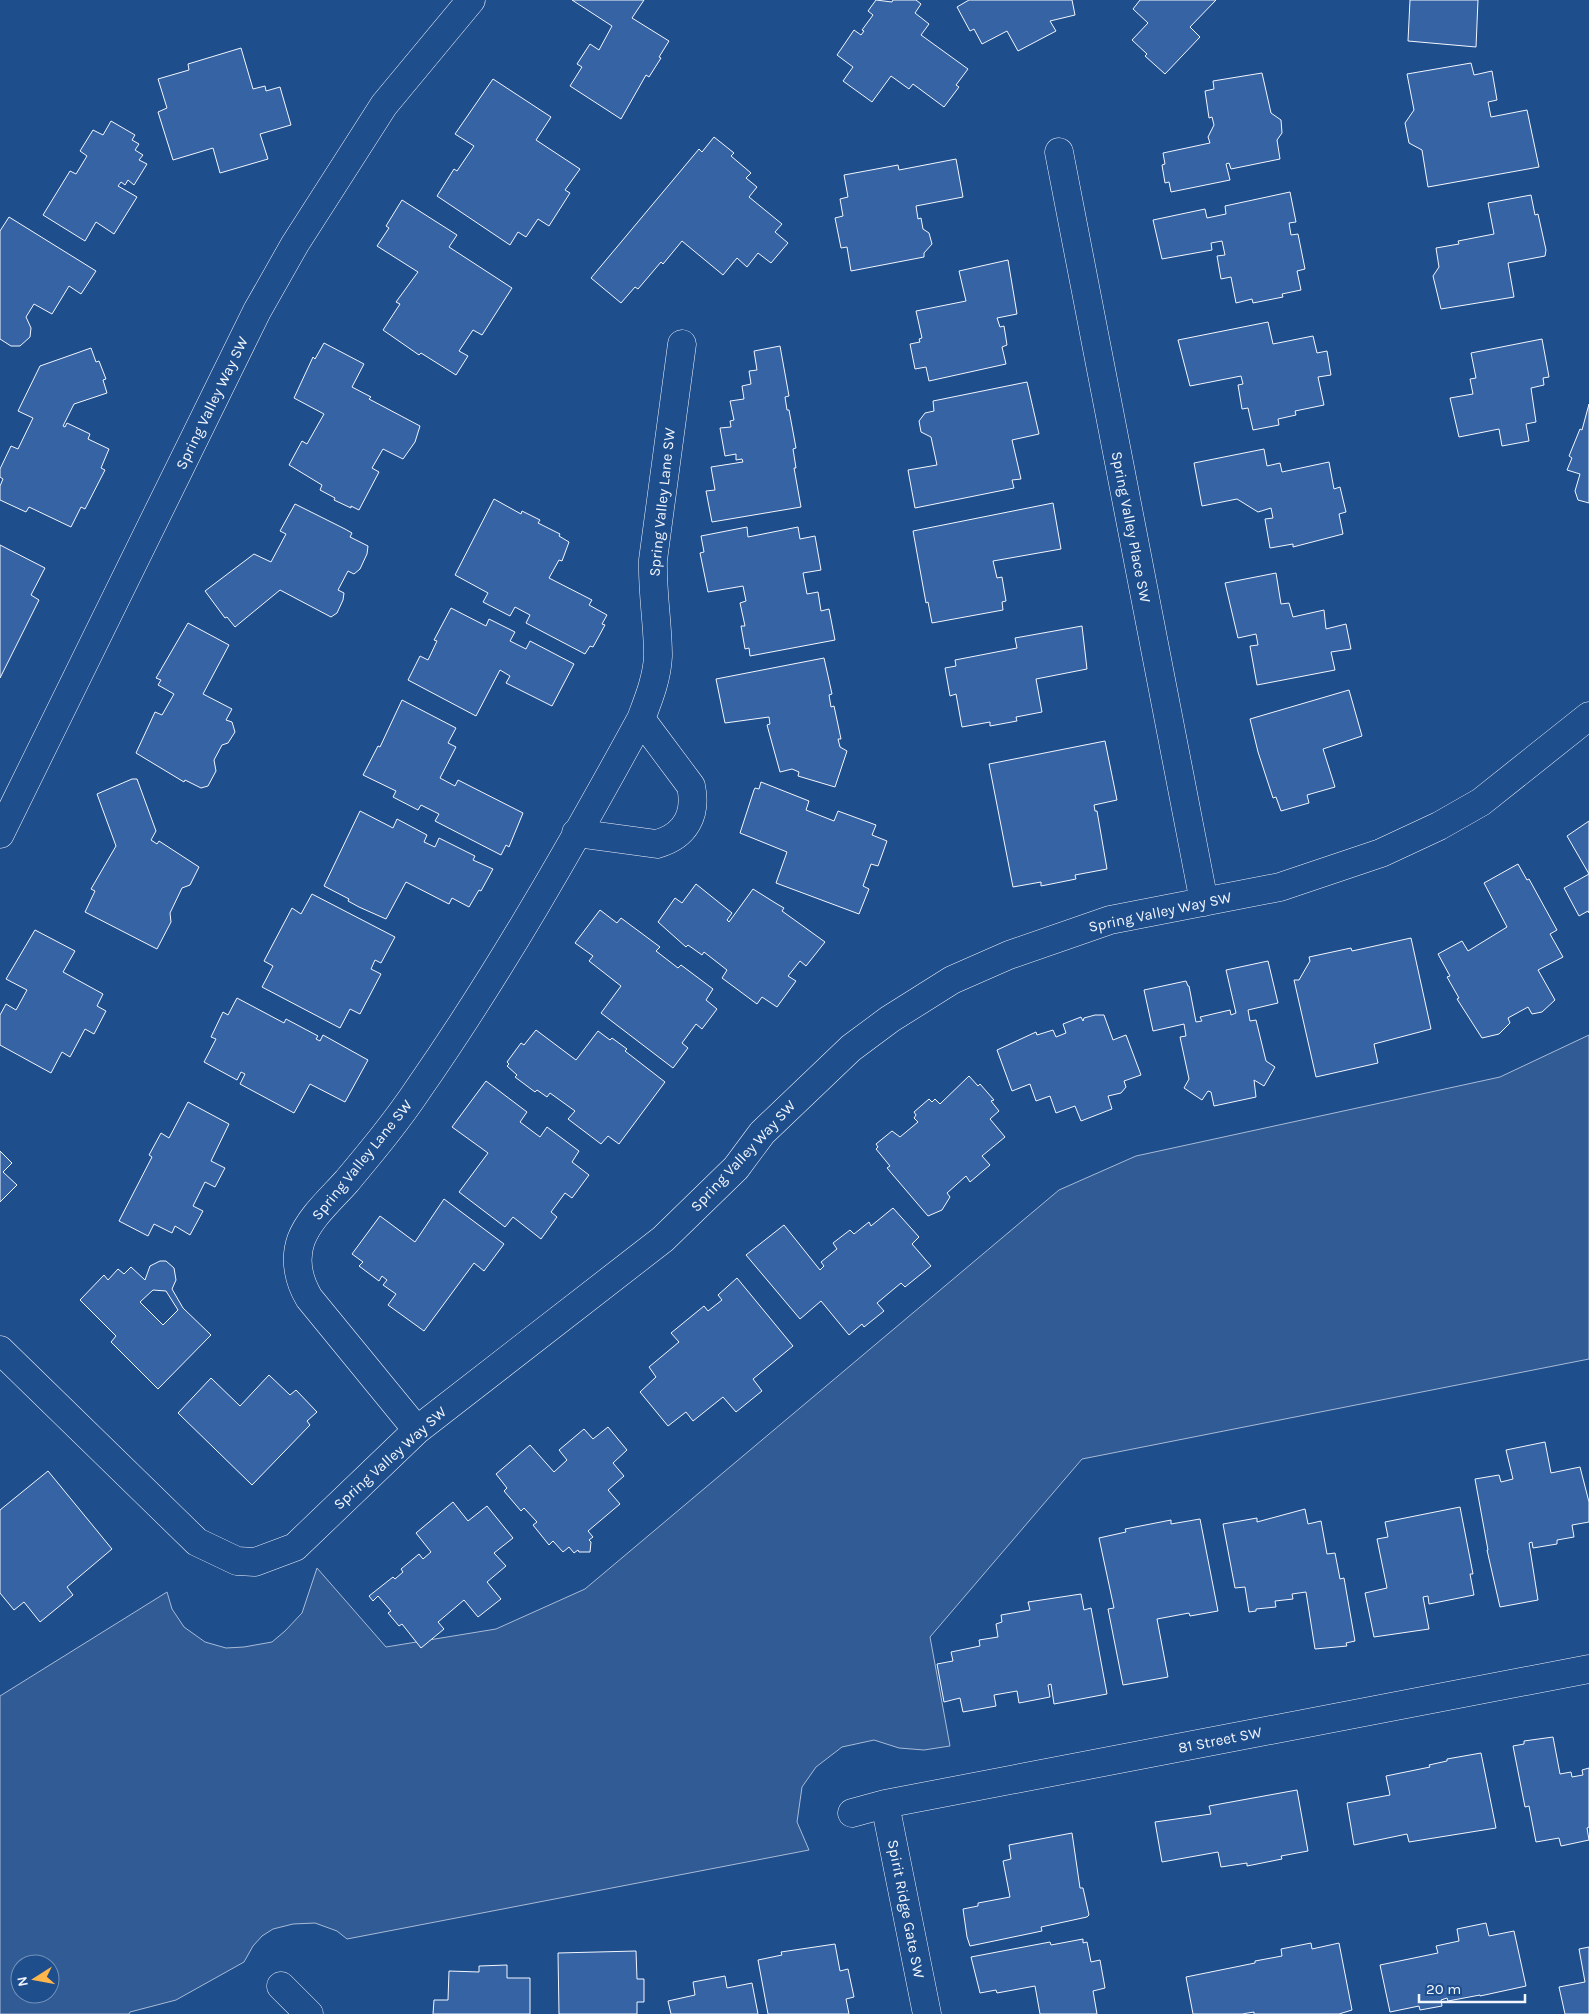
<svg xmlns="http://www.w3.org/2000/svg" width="1589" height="2014" font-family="Karla,sans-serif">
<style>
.built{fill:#305b95;stroke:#a8bbd7;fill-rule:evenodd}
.building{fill:#3563a3;stroke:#f2f6ff;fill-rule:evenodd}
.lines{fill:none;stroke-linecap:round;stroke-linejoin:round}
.minor-casing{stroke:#f2f6ff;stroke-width:29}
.minor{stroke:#1f4e8c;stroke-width:28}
.labels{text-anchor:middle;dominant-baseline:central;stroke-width:4;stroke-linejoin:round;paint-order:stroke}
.street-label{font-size:15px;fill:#f2f6ff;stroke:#1f4e8c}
</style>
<rect width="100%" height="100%" fill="#1f4e8c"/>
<!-- built -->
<path class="built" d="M1589,1035v324l-507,100 -152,178 20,109 -26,4 -25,-2 -25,-8 -32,7 -26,20 -14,20 -5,35 12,28 -462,89 -10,-8 -22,-8 -22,1 -20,5 -11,7 -9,10 -9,16 -68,38 -46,12 -1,2h-129v-318l167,-104 5,17 12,18 21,15 21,6 18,-1 28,-5 13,-11 17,-18 15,-45 69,79 110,-18 89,-40 474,-399 77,-34 364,-79zM20,1964h30v30h-30z"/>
<!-- building -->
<path class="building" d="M572,0h72l-12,18 37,23 -10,16 2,1 -12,19 -3,-2 -25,44 -51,-33 12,-19 -5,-3 13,-20 9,6 13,-24z
M876,0l16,2 1,-2h23l5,4 -6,9 14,11 -8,11 47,34 -12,16 3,2 -15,20 -31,-23 -4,5 -18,-13 -19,26 -29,-21 10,-14 -16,-12 17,-25 7,5 3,-4 -2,-1 11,-15 -5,-4z
M969,0h103l3,15 -25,6 6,10 -38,20 -11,-20 -25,13 -8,-15 -4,2 -13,-24z
M1140,0h76l-26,27 10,10 -35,37 -20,-18 2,-2 -15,-14 16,-17 -15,-14z
M1410,0h68l-2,47 -68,-6z
M241,48l12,41 12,-3 1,5 14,-4 11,38 -31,9 8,25 -48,14 -7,-25 -40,12 -15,-48 9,-4 -9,-29 31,-9 -1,-6z
M1471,63l3,12 18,-4 5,29 -9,2 3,15 36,-7 12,57 -111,20 -6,-37 -13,-7 -4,-20 9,-13 -7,-36z
M1262,73l9,40 10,7 1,13 -5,7 3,19 -49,10 -2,-6 -3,1 4,16 -59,12 -2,-10 -4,1 -3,-18 3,-1 -2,-11 47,-10 -2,-6 6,-12 -2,-8 -3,1 -4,-27 9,-2 -1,-8z
M493,79l58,38 -15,23 44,29 -15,21 5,3 -21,33 -11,-7 -12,18 -8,-5 -8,13 -73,-49 17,-27 3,2 17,-25 -19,-12z
M111,121l24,14 -3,5 7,4 -4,6 8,5 -4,5 8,4 -13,21 -6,-5 -3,5 -4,-3 -3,4 19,11 -23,37 -18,-12 -11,19 -42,-26 27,-44 6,3 11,-18 -7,-5 13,-21 10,5z
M714,137l20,16 -3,3 20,17 -5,5 11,9 -8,10 33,27 -7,8 13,11 -17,20 -13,-10 -11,14 -10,-9 -14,17 -41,-34 -19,23 -2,-2 -23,27 -3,-2 -14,16 -30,-25 108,-129 3,3z
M956,159l7,38 -47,9 2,13 3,-1 2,11 6,4 3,11 -8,9v4l-73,14 -4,-24 -6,1 -6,-30 8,-2 -3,-17 8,-2 -4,-22 54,-10 1,5z
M1290,192l6,30 -7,1 2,12 7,-1 7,35 -8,2 4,19 -19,4 1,3 -30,6 -1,-4 -16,4 -5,-26 -10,2 -4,-23 8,-1 -3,-14 -11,2 1,7 -50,9 -9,-39 52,-11 2,9 19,-4 -1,-8z
M1531,195l4,20 3,-1 8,36 -1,6 -37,7 6,34 -73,12 -8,-33 6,-9 -3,-19 23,-4 -1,-3 36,-7 -6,-31z
M402,200l55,35 -8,12 63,41 -30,47 -9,-5 -14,21 9,5 -12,19 -35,-22 -2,2 -36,-25 17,-26 -4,-2 22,-30 -41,-26 12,-18 -3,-2z
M9,217l87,54 -15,23 -12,-8 -17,28 -18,-10 -8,13 5,11 -1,9 -10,9h-9l-11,-7v-108z
M1008,260l9,54 -20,4 3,9 4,-1 3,19 -5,2 4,17 -77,17 -3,-14 -11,2 -5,-25 10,-2 -1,-3 3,-1 -6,-27 50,-10 -7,-30z
M1268,322l5,22 40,-8 4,17 10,-2 4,24 -13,2 6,28 -29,6 1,4 -18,4 1,6 -26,5 -5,-22 -6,1 -4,-24 5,-1 -2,-8 -51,10 -12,-46z
M1542,339l7,38 -6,1 1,7 -13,3 5,34 -10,2 3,17 -27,5 -3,-17 -40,8 -9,-39 23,-4 -3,-15 6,-1 -5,-25z
M324,343l40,21 -12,23 19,10 -2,2 51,27 -5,16 -12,17 -20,-10 -11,19 7,4 -20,38 -8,-4v2l-17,-8 1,-2 -15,-8 2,-5 -33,-20 13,-24 5,3 17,-30 -30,-16 19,-41 2,2z
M780,346l9,50 -4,1 2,13h2l7,38 -3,1 3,19h-2l7,39 -89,15 -6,-31 9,-1 -4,-23 32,-5 -1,-3 -6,1v-6l-11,2 -5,-28 11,-1 -1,-6 4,-1 -4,-19 14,-2 -2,-13 9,-2 -2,-13 8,-1 -3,-19z
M91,348l5,14 3,-1 7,18 -3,1 4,13 -33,11 -11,22 2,1 2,-4 21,10 2,1 -2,5 21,10 -8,19 4,2 -20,39 -4,-2 -10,20 -42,-20 -3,5 -26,-12v-14l3,-7 -3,-2v-8l11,-23 7,3 15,-31 -15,-7 22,-45z
M1027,382l12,52 -27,6 9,39 -9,1 2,8 -99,20 -7,-38 29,-5 -6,-28 -10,-5 -2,-11 6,-8 9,-2 -1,-10z
M1589,404v99l-11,-3 -3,-9 5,-17 -13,-4 5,-12 -3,-2 11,-27 2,1z
M1264,449l3,17 13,-3 2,9 47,-10 5,27 6,-2 6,25 -7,2 4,20 -50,13v-3l-23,4 -5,-29 8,-1 -2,-10 -13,4 -21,-13 -35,7 -8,-43z
M494,499l27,15 1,-3 18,9 -2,3 22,11 -1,2 10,6 -7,19 -3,-1 -10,18 43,22 -3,5 18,10 -5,9 3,1 -12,22 -3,-1 -5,8 -59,-31 4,-8 -15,-8 -5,9 -27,-14 5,-9 -33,-18z
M1053,503l8,46 -68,12 4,17 5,-1 4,24 -4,1 1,8 -71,13 -4,-21 -2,1 -13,-72z
M295,504l50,25 7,4 -2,4 18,9 -1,8 -7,15 -6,5 -6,-3 -10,19 6,3 -1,7 -6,13 -6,4 -51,-27 -45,37 -8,-10 -2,1 -20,-27 49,-37 17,8 15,-28 -6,-3z
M747,527l1,10 50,-10 2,12 15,-3 6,34 -18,3 4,21 11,-2 3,19 8,-2 6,31 -85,16 -1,-8 -4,1 -4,-23h4l-5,-23 6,-2 -3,-15 -35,6 -8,-39 4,-1 -3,-16z
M0,545l45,23 -14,27 8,5 -39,78z
M1276,573l5,31 8,-1 4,14 31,-7 2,19 20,-5 5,25 -20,3 4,18 -78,15 -7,-39 8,-1 -2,-11 -18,4 -13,-55z
M451,608l35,18 3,-7 26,13 -5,9 16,8 4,-8 44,23 -22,42 -46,-23 4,-7 -10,-6 -24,46 -68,-36 12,-24 8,4 9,-19 -3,-1z
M188,623l41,22 -26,49 29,15 -6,11 6,2 3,10 -7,11 -6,2 -8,15 2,11 -8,15 -7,2 -16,-8 -1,2 -48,-29 19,-41 7,3 12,-21 -16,-9 3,-5 -5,-2z
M1082,626l5,43 -51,10 6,33 -26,5 1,4 -27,5v-4l-28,5 -6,-33 -6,2 -5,-28 11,-2 -1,-6 62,-12 -2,-10z
M824,658l8,36 -3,1 2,12 3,-1 7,33h-3l2,8 7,4 -12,36 -37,-11 1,-4 -7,-3 -12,3 -13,-47 3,-1 -1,-7 -44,6 -9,-44z
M1349,690l13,46 -39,13 12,38 -28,8 2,8 -28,8 -5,-14 -3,1 -15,-46 -8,-33z
M402,700l54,28 -8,15 8,4 -16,31 15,8 3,-6 65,33 -14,34 -3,-2 -5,10 -66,-34 4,-7 -18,-9 -3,5 -25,-13 3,-6 -33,-16 15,-29 2,1z
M1105,741l12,59 -23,5 1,6h2l10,58 -32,6 1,4 -35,7v-4l-28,5 -24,-123z
M132,779h5l19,52 -5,9 6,4 2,-3 40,26 -9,18 -8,3 -12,25 1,9 -14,27 -72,-37 10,-21 -4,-2 25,-43 -19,-52z
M761,782l48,19 -3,9 28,11 4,-10 38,14 -4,10 15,6 -9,25 -7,-2 -8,22 6,3 -10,25 -83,-31 11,-31 -47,-19 14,-43 1,-2 4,1z
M360,811l33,17 4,-9 30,16 -3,7 11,5 4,-9 36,18 -2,4 20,9 -12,22 -2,-1 -10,17 -17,-9 -3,6 -43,-22 -20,37 -27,-12 -11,-6 1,-2 -25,-13z
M1589,821v92l-1,-2 -9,5 -15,-28 25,-14 -22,-38z
M1518,864l9,16 2,-1 28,51 -7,4 13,23 -25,13 17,30 -13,12 -10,2 -4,-7 -20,11 2,5 -11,11 -17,4 -25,-39 2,-1 -12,-21 3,-1 -12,-22 24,-13 6,10 39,-24 -23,-44z
M696,884l36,29 -5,7 2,2 24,-33 24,15 7,4 -2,3 43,31 -19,24 -6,-5 -12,15 8,5 -19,26 -15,-10 -5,7 -35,-26 5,-8 -23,-18 -2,3 -14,-10 -2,2 -28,-25 17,-24 7,5z
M312,894l83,43 -14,26 -6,-3 -4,9 10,5 -21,40 -10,-5 -10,19 -78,-41 11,-21 -9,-5 28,-53 9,6z
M600,910l17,13 4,-5 39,29 -4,4 22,17 3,-3 32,24 -7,11 11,9 -15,20 -6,-5 -14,19 6,5 -15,20 -72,-55 20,-27 -32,-25 4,-5 -18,-13z
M35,930l40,21 -12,21 40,22 -6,12 9,5 -12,23 -9,-5 -15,28 -8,-5 -11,21 -51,-28v-30l6,-11 10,6 11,-20 -21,-11z
M1411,938l20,91 -57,15 4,19 -62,14 -22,-97h5l11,-19 -1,-4 42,-9 1,3z
M1268,961l10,42 -30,7 2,11 6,-1 10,41 9,6 -11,19 -10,-6 2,17 -42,9 -3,-14 -3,-1 -6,9 -18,-12 5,-9 -9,-42 6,-1 -2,-12 -31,7 -9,-41 42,-9 2,5h1l7,36 6,-1 -2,-4 30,-7 1,5 5,-2 -10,-43z
M237,998l47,25 2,-4 32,17 -2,3 4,2 3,-6 45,25 -23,42 -35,-18 -16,29 -54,-29 5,-10 -4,-2 -4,8 -33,-18 12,-23 -5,-2 12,-25 5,3z
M1095,1015h9l9,25 13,-5 15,40 -17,6 2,6 -5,6 -13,3 4,13 -31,12 -6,-15 -19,7 -6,-17 -14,5 -6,-17 -18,7 -15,-41 39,-18 1,3 16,-5 3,7 10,-4 -3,-9 18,-7 2,4 1,-3z
M536,1030l40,30 22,-29 12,9 2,-2 15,11 -2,2 40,31 -46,62 -11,-8 -7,8 -33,-25 7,-8 -25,-18 -3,4 -10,-7 -2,2 -20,-15 2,-2 -10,-9 2,-2 -2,-2 14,-19 3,2z
M969,1076l9,10 2,-2 14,16 -3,1 8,10 -9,8 15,18 -23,19 8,9 -20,17 -4,-6 -19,17 3,4 -8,13 -14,6 -41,-48 3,-2 -14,-17 2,-2 -2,-3 16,-13 8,6 18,-15 -4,-4 2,-3 -2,-3 15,-13 3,3 3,-3 5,5z
M486,1081l41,31 -7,10 20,15 7,-10 32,24 -7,11 17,13 -17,23 -7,-5 -14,19 6,5 -16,22 -28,-22 -8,10 -46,-35 29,-39 -36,-26z
M188,1102l41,22 -18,37 14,7 -10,19 -10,-5 -12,24 10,5 -13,24 -15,-9 -3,7 -18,-9 -6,12 -29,-15 33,-64 -3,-2 12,-22 8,5z
M0,1151l12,12 -9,9 14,13 -17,17z
M444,1199l60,45 -20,27 -10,-8 -50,68 -36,-26 8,-11 -13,-9 4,-5 -5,-4 -3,5 -20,-15 4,-4 -11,-8 28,-38 35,26z
M893,1208l26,29 -7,7 19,22 -26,21 -4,-4 -24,20 7,8 -20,16 -2,-3 -13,11 -28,-34 -21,18 -54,-64 38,-30 36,45 4,-4 -3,-4 16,-13 -4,-6 17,-13 4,4 15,-12 2,4z
M160,1261h6l8,7 2,12 -4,9 11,19 28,27 -53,54 -47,-47 5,-6 -36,-36 24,-25 4,5 10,-11 6,5 7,-7 14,13 5,-14zM153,1290l13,1 12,19 -15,15 -23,-23z
M737,1278l56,68 -40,33 9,12 -26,21 -13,-15 -30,24 -7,-9 -18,14 -28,-34 16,-15 -7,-10 30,-25 -8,-9 33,-27 4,5 14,-11 -4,-5z
M269,1375l21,20 6,-5 21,22 -10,9 3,4 -58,60 -74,-72 33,-35 29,28z
M608,1427l19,23 -14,13 11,13 -16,14 12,14 -32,27 5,6 -4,3 2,2 -1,10h-11l-1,-2 -4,3 -5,-6 -6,5 -10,-11 -4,4 -16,-20 4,-3 -13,-14 -3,3 -17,-20 3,-3 -11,-14 34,-29 24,27 13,-12 -8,-10 25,-21 9,10z
M1545,1442l6,31 29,-6 9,35v20l-17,3 2,12 -17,3v4l-24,4 -1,-6 -3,1 9,57 -38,7 -13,-57h1l-13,-71 24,-4 2,7 12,-3 -7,-29z
M48,1471l64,78 -45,38 6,8 -33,27 -16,-20 -10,8 -14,-17v-83z
M453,1502l15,19 19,-15 26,32 -19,15 12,13 -19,16 14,17 -23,18 -14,-17 -26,22 6,7 -23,19 -19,-24 -3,2 -11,-13 3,-2 -13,-15 -5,5 -4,-5 24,-19 2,2 8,-7 -2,-3 18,-15 4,5 8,-7 -15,-19z
M1460,1507l13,67h-3l4,21 -45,9 -1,-8 -5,1 6,32 -55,8 -9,-44 22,-5 -10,-49 11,-2 -3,-15z
M1305,1509l3,15 13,-3 6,33 8,-1 5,26 4,-1 11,63 -9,2 1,3 -32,3 -9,-57 -14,2 1,5 -18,2 1,6 -20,2v2l-7,1 -4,-25 -10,1 -12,-64 34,-6v4z
M1200,1519l18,92 -28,5 -1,-3 -32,6 11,58 -45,8 -15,-76 6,-1 -15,-70 27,-6 -1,-3 46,-9v4z
M1081,1594l3,16 7,-2 16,86 -53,10 -3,-20 -3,1 2,12 -31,6 -2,-12 -23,4 2,11 -33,6 -3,-14 -16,4 -7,-38 16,-3 -2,-9 29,-6 -1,-6 19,-3 -2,-13 6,-2 -1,-7 29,-5 -2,-8z
M1553,1737l7,37 11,-2 1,5 11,-2 -1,-5 7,-2v59l-2,1 2,12 -28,6 -2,-8 -23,4 -7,-36 -4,1 -12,-61 11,-2v-3z
M1481,1753l15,75 -87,14 -2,-8 -53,11 -7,-42 43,-8 -4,-19 44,-9 -1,-2 18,-4v-2z
M1297,1790l11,61 -27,5 1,3 -35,7v-3l-26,4 -3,-15 -56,10 -7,-40 56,-8 -2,-8z
M1072,1833l8,55h3l6,27 -2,2 -46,10 1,4 -72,15 -3,-9 -4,-28 15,-3v-3l32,-6 -7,-36 8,-2 -2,-14z
M1486,1923l3,13 25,-5 12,55 -46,10v-1l-32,6 -1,-3 -6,2 1,6 -22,4 -1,-4 -29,6 -10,-47 58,-12 -2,-7 23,-5 -2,-12z
M1083,1939v4l4,-1 4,20 9,-2 5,28 -12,3 4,23h-57l-5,-28 -38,7 -1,-3 -16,3 -9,-36 79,-15 1,3z
M1311,1943l1,6 27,-6 13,67 -13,4h-85v-2l-12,2h-49l-7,-37 69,-14v-2l27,-5 -1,-7z
M835,1944l5,27 8,-2 6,28 -8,2 3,15h-81l-10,-54 24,-5 -1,-3z
M1589,1947v67h-24l-6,-27 26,-5 -6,-33z
M636,1951l1,28h7v23h-7v12h-78l-1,-61z
M507,1965v13h23v36h-97l1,-14h14l1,-29 30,1v-6z
M725,1976l2,12 25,-5 6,31h-87l-3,-13 27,-6 -2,-13z"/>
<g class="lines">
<!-- minor casing -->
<g class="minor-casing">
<path id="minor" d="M1059,152l145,750
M576,833l81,11c29,-8 40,-30 34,-58l-50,-67
M0,834l257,-523 38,-67 89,-139 87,-105
M0,1350l197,192 40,19 18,1 40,-15 122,-117 246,-191 73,-71 26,-35 89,-85 39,-29 62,-39 57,-25 101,-35 170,-33 101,-34 58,-27 42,-24 108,-86
M417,1430l-108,-132c-10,-17 -15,-38 -8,-58 9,-23 30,-41 46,-59 25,-30 50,-60 72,-93 82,-118 153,-243 222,-369 8,-21 16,-41 17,-63 0,-32 -6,-64 -5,-96l29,-216
M885,1804l42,210
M852,1813l33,-9 704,-135
M281,1986l28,28"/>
</g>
<!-- minor -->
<use href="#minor" class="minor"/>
</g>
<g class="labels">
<!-- street labels -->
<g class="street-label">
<text transform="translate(212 403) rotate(-64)">Spring Valley Way SW</text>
<text transform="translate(662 502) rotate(-84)">Spring Valley Lane SW</text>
<text transform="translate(1131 527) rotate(79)">Spring Valley Place SW</text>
<text transform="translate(1160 912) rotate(-12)">Spring Valley Way SW</text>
<text transform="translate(743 1156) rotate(-47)">Spring Valley Way SW</text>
<text transform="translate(362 1160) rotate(-51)">Spring Valley Lane SW</text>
<text transform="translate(390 1458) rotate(-42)">Spring Valley Way SW</text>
<text transform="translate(1220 1740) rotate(-11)">81 Street SW</text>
<text transform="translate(906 1909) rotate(79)">Spirit Ridge Gate SW</text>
</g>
</g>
<!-- north arrow -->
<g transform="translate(35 1979) rotate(259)"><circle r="24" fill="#1f4e8c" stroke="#7391ba"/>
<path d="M0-4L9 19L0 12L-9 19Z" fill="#ffb74d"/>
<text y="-8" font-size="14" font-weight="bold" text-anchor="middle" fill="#f2f6ff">N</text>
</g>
<!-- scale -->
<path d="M1419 1994v8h106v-8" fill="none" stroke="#f2f6ff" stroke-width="2.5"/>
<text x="1426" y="1994" font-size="15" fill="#f2f6ff" stroke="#1f4e8c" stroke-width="4" paint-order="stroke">20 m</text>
</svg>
